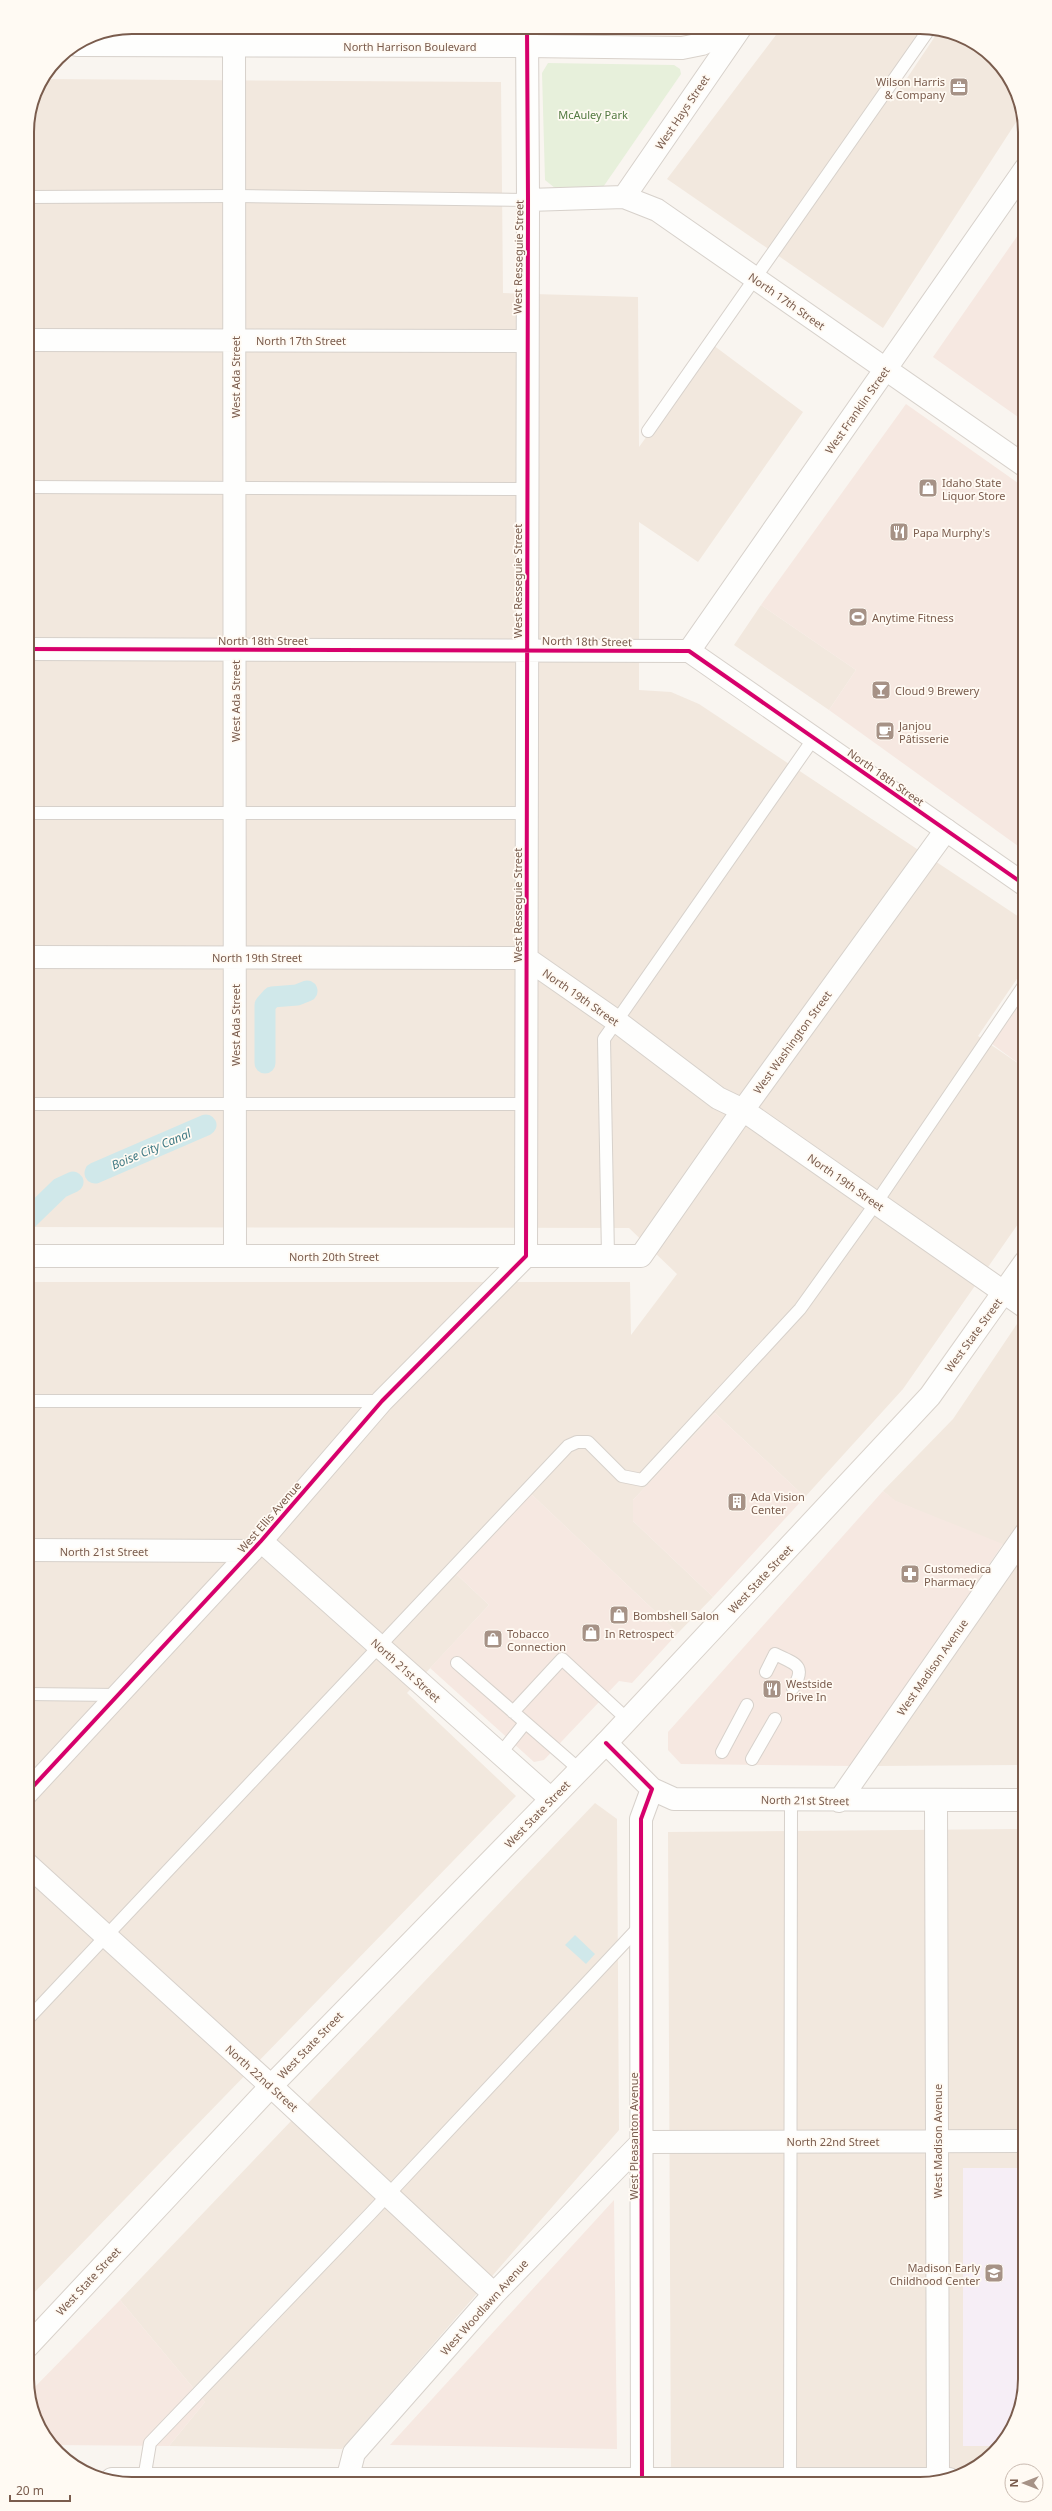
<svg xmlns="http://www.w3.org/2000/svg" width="1052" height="2511" font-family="'Noto Sans',sans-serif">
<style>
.residential{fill:#f2e8de}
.commercial{fill:#f6e8e1}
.education{fill:#f6eef6}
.green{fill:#e7f0db}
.water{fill:#d0e8ea}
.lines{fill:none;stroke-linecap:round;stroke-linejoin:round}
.canal{stroke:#d0e8ea;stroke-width:21}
.service-casing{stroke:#d7d1cb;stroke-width:14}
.minor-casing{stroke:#d7d1cb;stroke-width:24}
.tertiary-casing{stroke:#d7d1cb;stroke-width:24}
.secondary-casing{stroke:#d9d2cb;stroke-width:24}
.service{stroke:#fefefd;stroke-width:12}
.minor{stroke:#fefefd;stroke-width:22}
.tertiary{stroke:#fefefd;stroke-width:22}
.secondary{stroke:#fefefd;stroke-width:22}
.cycleway-casing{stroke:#fffaf3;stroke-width:6}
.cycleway{stroke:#d6006c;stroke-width:4}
.labels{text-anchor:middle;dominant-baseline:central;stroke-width:3.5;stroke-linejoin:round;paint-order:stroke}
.street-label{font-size:11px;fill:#7a5c4d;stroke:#fffaf3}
.poi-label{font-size:11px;fill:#7a5c4d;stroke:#fffaf3;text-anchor:start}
.park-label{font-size:11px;fill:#537a41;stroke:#fffaf3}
.water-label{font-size:12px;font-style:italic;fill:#437c86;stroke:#fffaf3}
.rim{fill:none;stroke:#7a5c4d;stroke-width:2}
</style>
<rect width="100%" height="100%" fill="#f9f5f0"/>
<!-- residential -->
<path class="residential" d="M782,27h141l-45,66 13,9 47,-70 40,15 9,6 32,46 3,14 -139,215 -216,-149z
M43,79l458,3 2,211 135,4 1,150 74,-102 90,67 -105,150 -59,-40v168l32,2 28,12 326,217v46l-47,69 47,32v146l-122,175 -98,108 -90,-84 -82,87v21l80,76 -35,36 -149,-141 -75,80 35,33 -82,88 109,103 -489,504v-1018h603l1,53 46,-61 -48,-46 -602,-1v-1101l11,-40z
M761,605l95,65 -27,40 -95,-65z
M1025,1312v453l-149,1 146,-213 -127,-52 -12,-10 70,-72z
M595,1803l22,16 2,311 -277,319 -173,-3 36,-44 -85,-102z
M1025,1829v550l-6,33 -16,31 -50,35 -282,6 -3,-652z"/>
<!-- commercial -->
<path class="commercial" d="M1025,225v197l-92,-65z
M906,404l119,84v363l-196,-141 27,-40 -95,-65z
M1025,997v71l-33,-24z
M715,1413l90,84 -92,100 -80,-76v-21z
M883,1491l13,10 107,43 -151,222 -171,-2 -13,-14v-18z
M529,1492l149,141 -46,50 -13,-2 -75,79 -10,2 -104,-94 59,-63 -35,-33z
M614,2200l3,249 -227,-4z
M120,2300l85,102 -36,44 -113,-1 -23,-33 -4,-19z"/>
<!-- education -->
<path class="education" d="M963,2168h62v211l-6,33 -16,31 -4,3h-36z"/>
<!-- green -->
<path class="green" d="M548,63l126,2 6,4 1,5 -82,119 -39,-1 -15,-12 -3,-107z"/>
<!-- water -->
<path class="water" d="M575,1935l20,19 -9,10 -21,-19z"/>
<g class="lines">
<!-- canal -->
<path class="canal" d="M265,1063v-58l7,-8 25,-2 10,-4
M95,1173l111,-48
M27,1220l33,-32 13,-6"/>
<!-- service casing -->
<g class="service-casing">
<path id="service" d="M27,197l208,-1 293,4
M648,431l282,-403
M27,487l500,2
M27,813h499
M27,1104h499
M608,1256l-4,-217 210,-301
M27,1401h355
M457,1663l123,107
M766,1672l9,-18c20,10 32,11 18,34
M27,1694l90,1
M513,1712l49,-53 66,61
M722,1752l25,-47
M500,1754l25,-31
M752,1759l23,-40
M27,2020l541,-574 9,-4h11l34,34 20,4 158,-171 76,-106 149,-219
M144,2479l6,-36 220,-229 271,-289
M790,2484l1,-684"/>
</g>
<!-- minor casing -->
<g class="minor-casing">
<path id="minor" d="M234,27l1,1229
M624,197l117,-170
M528,200l96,-3 33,13 368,256
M27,340l500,1
M27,649l662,2 336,-482
M27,957l499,1 89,62 103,78 25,12 282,197
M27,1256h614l102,-146 203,-280
M261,1541l290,258
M27,1550l225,1
M606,1743l46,46 22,10 351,1
M27,1793l234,-252 121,-140 144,-145 2,-1056 -1,-173
M839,1801l186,-267
M936,1801l2,680
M27,1864l244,222 223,208
M346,2484l8,-31 140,-159 148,-152 383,-1
M642,2484l-1,-665 11,-30"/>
</g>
<!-- tertiary casing -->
<g class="tertiary-casing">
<path id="tertiary" d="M77,45l450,1
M689,651l336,234
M112,2479h837"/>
</g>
<!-- secondary casing -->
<g class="secondary-casing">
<path id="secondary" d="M527,46l155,2 20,-4 35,-17
M27,2347l244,-261 335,-343 324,-347 95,-134"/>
</g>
<!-- service -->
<use href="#service" class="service"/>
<!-- minor -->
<use href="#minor" class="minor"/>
<!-- tertiary -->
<use href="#tertiary" class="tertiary"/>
<!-- secondary -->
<use href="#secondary" class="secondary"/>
<!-- cycleway casing -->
<g class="cycleway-casing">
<path id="cycleway" d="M27,649l662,2 336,234
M606,1743l46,46 -11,30 1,665
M27,1793l234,-252 121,-140 144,-145 2,-1056 -1,-173
M112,2479h837"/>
</g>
<!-- cycleway -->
<use href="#cycleway" class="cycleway"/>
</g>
<!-- icons -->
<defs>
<g id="office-square" transform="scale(1)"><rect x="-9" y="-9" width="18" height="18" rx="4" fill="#a69286" stroke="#fffaf3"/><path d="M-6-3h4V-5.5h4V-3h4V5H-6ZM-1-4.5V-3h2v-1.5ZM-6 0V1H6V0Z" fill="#fff"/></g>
<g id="shop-square" transform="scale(1)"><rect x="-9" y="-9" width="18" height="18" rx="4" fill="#a69286" stroke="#fffaf3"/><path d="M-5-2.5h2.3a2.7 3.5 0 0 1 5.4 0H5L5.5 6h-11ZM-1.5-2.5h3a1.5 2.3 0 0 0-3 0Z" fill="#fff"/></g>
<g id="restaurant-square" transform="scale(1)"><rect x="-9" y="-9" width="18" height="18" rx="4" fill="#a69286" stroke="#fffaf3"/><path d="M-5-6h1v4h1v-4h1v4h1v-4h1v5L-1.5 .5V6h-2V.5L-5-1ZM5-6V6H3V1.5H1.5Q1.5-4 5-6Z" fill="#fff"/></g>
<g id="stadium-square" transform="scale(1)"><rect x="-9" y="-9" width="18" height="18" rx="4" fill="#a69286" stroke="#fffaf3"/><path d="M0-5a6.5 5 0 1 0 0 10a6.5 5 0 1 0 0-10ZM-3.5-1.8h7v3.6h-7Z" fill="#fff"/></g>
<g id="bar-square" transform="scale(1)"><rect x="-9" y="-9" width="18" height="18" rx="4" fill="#a69286" stroke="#fffaf3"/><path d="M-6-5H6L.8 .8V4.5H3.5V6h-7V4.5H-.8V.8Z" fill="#fff"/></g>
<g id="cafe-square" transform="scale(1)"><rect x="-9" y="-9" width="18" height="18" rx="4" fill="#a69286" stroke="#fffaf3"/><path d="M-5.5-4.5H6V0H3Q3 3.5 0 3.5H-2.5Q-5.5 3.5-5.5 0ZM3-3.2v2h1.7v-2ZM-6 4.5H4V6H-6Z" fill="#fff"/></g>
<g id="building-square" transform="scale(1)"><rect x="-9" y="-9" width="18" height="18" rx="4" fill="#a69286" stroke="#fffaf3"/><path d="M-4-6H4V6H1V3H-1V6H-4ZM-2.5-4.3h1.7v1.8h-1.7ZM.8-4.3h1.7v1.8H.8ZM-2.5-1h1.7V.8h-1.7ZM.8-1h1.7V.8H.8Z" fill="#fff"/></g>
<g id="pharmacy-square" transform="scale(1)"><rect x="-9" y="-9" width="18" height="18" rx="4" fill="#a69286" stroke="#fffaf3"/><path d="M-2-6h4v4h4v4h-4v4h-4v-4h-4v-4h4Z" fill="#fff"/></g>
<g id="school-square" transform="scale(1)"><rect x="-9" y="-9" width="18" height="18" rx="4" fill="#a69286" stroke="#fffaf3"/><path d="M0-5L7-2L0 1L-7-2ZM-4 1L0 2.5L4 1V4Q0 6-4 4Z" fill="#fff"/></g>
</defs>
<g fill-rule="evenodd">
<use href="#office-square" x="959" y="87"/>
<use href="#shop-square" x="928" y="488"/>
<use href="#restaurant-square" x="899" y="532"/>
<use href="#stadium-square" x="858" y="617"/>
<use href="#bar-square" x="881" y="690"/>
<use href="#cafe-square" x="885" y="731"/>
<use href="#building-square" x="737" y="1502"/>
<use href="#pharmacy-square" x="910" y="1574"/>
<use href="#shop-square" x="619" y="1615"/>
<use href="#shop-square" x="591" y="1633"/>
<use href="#shop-square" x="493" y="1639"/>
<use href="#restaurant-square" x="772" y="1689"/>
<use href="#school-square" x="994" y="2273"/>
</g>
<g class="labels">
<!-- street labels -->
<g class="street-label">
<text x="410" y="46">North Harrison Boulevard</text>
<text transform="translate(682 112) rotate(-56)">West Hays Street</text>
<text transform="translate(518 257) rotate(-89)">West Resseguie Street</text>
<text transform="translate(787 301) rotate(35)">North 17th Street</text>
<text x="301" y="340">North 17th Street</text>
<text transform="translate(235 377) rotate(-90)">West Ada Street</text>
<text transform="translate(857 410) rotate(-55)">West Franklin Street</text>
<text transform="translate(517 581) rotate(-90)">West Resseguie Street</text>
<text x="263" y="640">North 18th Street</text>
<text transform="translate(587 641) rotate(1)">North 18th Street</text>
<text transform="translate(235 701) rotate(-90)">West Ada Street</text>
<text transform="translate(886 777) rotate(35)">North 18th Street</text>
<text transform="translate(517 905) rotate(-90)">West Resseguie Street</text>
<text x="257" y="957">North 19th Street</text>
<text transform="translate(581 997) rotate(35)">North 19th Street</text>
<text transform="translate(235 1025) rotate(-90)">West Ada Street</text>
<text transform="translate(792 1042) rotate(-54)">West Washington Street</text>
<text transform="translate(846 1182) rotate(35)">North 19th Street</text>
<text x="334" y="1256">North 20th Street</text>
<text transform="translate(973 1335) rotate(-54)">West State Street</text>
<text transform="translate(269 1517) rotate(-49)">West Ellis Avenue</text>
<text x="104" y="1551">North 21st Street</text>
<text transform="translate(760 1579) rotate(-47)">West State Street</text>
<text transform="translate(932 1667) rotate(-55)">West Madison Avenue</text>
<text transform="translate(406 1670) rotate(42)">North 21st Street</text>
<text transform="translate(805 1800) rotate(1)">North 21st Street</text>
<text transform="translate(537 1814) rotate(-46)">West State Street</text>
<text transform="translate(310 2045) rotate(-46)">West State Street</text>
<text transform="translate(262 2078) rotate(42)">North 22nd Street</text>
<text transform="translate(633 2136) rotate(-90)">West Pleasanton Avenue</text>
<text x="833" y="2141">North 22nd Street</text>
<text transform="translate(937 2141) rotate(-90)">West Madison Avenue</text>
<text transform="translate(88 2281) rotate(-47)">West State Street</text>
<text transform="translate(484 2307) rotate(-48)">West Woodlawn Avenue</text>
</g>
<!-- poi labels -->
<g class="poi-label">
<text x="945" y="81" text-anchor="end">Wilson Harris<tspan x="945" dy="13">&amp; Company</tspan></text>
<text x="942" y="482">Idaho State<tspan x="942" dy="13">Liquor Store</tspan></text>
<text x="913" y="532">Papa Murphy's</text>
<text x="872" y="617">Anytime Fitness</text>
<text x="895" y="690">Cloud 9 Brewery</text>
<text x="899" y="725">Janjou<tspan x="899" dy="13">Pâtisserie</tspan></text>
<text x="751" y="1496">Ada Vision<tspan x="751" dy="13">Center</tspan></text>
<text x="924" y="1568">Customedica<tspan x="924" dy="13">Pharmacy</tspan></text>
<text x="633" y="1615">Bombshell Salon</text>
<text x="507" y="1633">Tobacco<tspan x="507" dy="13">Connection</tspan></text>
<text x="605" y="1633">In Retrospect</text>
<text x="786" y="1683">Westside<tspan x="786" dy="13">Drive In</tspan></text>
<text x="980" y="2267" text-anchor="end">Madison Early<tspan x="980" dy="13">Childhood Center</tspan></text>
</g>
<!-- park labels -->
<g class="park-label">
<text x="593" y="114">McAuley Park</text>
</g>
<!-- water labels -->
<g class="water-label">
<text transform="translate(151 1149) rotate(-23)">Boise City Canal</text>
</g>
</g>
<!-- crop -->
<path d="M0 0H1052V2511H0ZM132 34H920A98 98 0 0 1 1018 132V2379A98 98 0 0 1 920 2477H132A98 98 0 0 1 34 2379V132A98 98 0 0 1 132 34Z" fill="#fffaf3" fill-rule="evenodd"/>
<path class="rim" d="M132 34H920A98 98 0 0 1 1018 132V2379A98 98 0 0 1 920 2477H132A98 98 0 0 1 34 2379V132A98 98 0 0 1 132 34Z"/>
<!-- north arrow -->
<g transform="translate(1024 2483) rotate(270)"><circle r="19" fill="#fffaf3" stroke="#cabbb1"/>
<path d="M0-3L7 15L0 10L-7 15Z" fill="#a69286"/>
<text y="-6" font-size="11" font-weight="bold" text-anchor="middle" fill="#7a5c4d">N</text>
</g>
<!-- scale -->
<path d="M10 2495v6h60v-6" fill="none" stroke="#7a5c4d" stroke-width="2"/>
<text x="16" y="2495" font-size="12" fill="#7a5c4d" stroke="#fffaf3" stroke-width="3" paint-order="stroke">20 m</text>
</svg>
